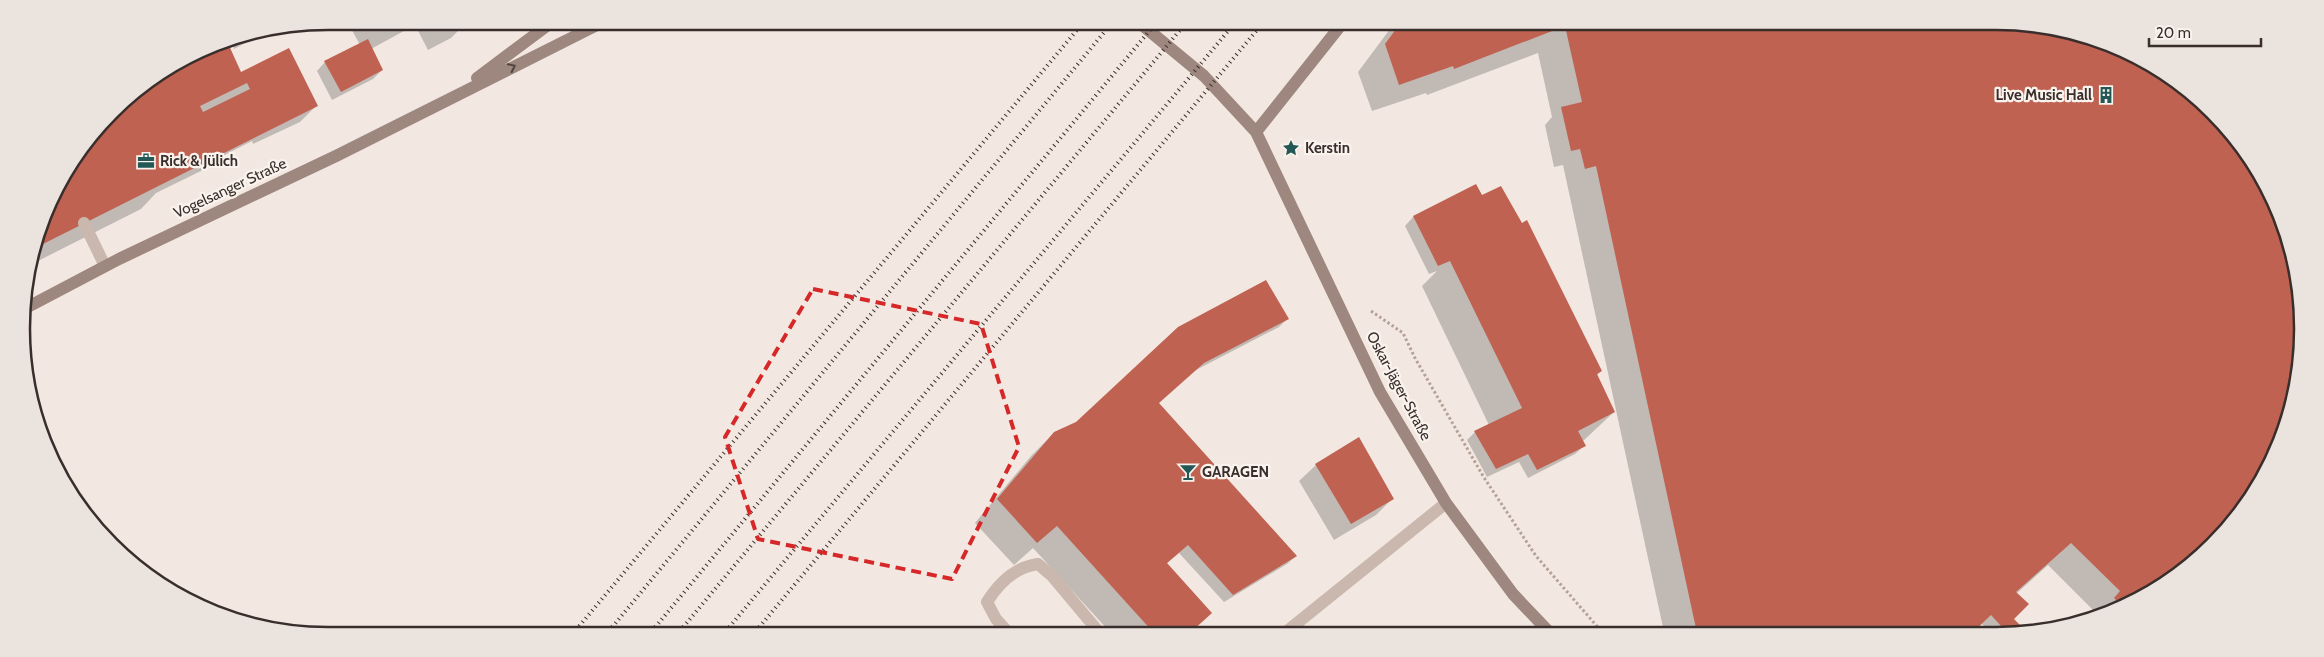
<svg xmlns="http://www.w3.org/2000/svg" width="2324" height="657" font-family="Cabin,sans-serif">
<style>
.shadow{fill:#0003}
.building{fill:#bf6252;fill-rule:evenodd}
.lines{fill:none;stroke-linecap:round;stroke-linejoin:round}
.path{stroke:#b6a197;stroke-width:3;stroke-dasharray:2.5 2.5;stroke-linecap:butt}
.lane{stroke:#cab7ad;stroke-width:12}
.secondary{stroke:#9d877e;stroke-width:12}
.rail{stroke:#392e2b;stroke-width:4;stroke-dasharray:1 4;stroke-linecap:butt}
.oneway{stroke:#524440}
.marked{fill:none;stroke:#d62828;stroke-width:4;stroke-dasharray:10 6;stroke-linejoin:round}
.labels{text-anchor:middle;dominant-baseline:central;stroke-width:4.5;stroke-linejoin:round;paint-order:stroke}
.poi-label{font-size:15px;font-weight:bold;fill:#392e2b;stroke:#faf3ed;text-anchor:start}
.street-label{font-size:15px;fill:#392e2b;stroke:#faf3ed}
.rim{fill:none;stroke:#392e2b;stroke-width:2.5}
</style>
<rect width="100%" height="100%" fill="#f2e8e1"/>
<!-- shadow -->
<path class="shadow" d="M347,21l120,1 -16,16 -23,12 -13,-25 -44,24 11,21 -9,9 -41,21 -15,-29 8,-9 35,-17z
M1393,25l614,2 1,4 49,-3 109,45 85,85 46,110v120l-3,9 -81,149 -82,58 -34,10 -49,-49 -32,29 -4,25 14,14h-35l-9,-9 -10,9 -308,-1 -101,-467 -9,2 -9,-42 7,-8 -14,-64 -111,42 -1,-2 -54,18 -14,-39z
M262,34l-28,15 -1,-4 -5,2 13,27 75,32 -16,16 -47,22 -1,-3 -39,20 -8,8 -49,24 -15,16 -107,54 19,-71 73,-94 85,-53z
M1476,186l125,185 -5,5 18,36 -32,30 2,4 -9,8 -47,24 -9,-16 -32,15 -20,-37 8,-8 14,-7 -67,-139 15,-15 -8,3 -24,-48 8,-9z
M1287,319l-8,8 -85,44 -36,32 138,153 -9,8 -63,38 -45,-49 -13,11 25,68 -82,-1 -76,-83 -19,17 -39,-42 56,-67 23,-23z
M1316,465l77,33 -17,17 -42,25 -35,-59z"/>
<!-- building -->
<path class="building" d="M382,21h13l10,1 -18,9z
M448,22h16l-12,6z
M1399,25l609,2 1,2 46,-2 111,46 85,85 46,110v108h-3l-1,24 -22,65 -58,81 -81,58 -5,-6 -6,7 -7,-7 6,-7 -49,-48 -55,49 13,12 -15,15 14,14h-31l5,-6 -11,-12 -19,18h-275l-101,-467 -11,3 -5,-20 -9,2 -10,-44 21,-5 -17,-76 -111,43 -1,-3 -54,19 -14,-41z
M368,39l15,31 -42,22 -17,-31z
M227,41l14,31 48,-24 29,58 -279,140 14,-54 73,-94 85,-53zM247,83l3,6 -47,23 -3,-6z
M1476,184l6,11 19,-9 21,37 5,-3 75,151 -5,3 18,38 -37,19 8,15 -49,24 -9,-16 -32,15 -22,-38 48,-23 -72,-147 -12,5 -25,-50z
M1266,280l23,39 -85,44 -45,40 138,153 -64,39 -45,-50 -21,18 45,50 -21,19h-38l-96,-106 -20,17 -40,-44 57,-67 22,-10 102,-95z
M1359,437l35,62 -43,25 -36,-60z"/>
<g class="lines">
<!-- path -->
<path class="path" d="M1371,311l32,22 12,25 68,118 53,80 66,76"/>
<!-- lane -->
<path class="lane" d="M84,223l21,43
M1007,631l-11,-12 -9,-17c12,-19 28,-35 51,-38l14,12 46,55
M1286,632l160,-129"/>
<!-- secondary -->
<path class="secondary" d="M1141,24l63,52 52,56 124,260 66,111 67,91 36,38
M477,78l75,-56
M1256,132l85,-107
M22,310l97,-51 217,-103 267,-134"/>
<!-- rail -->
<path class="rail" d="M576,630l506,-606
M609,631l502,-607
M652,631l503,-607
M680,631l505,-607
M726,631l508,-607
M756,631l506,-607"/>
</g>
<!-- one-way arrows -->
<defs><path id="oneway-chevron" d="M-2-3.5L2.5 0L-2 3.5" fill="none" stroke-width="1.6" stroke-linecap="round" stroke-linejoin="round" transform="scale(1.25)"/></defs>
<use class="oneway" href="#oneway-chevron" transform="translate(512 67) rotate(-26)"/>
<!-- marked area -->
<path class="marked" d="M813,289l168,35 38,123 -67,132 -194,-40 -33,-102z"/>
<!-- icons -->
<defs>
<g id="building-bare" transform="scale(1.35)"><path d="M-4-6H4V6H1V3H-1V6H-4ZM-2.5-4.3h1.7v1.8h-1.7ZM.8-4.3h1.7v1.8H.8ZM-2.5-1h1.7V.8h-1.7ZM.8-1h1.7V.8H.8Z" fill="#235856" stroke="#faf3ed" stroke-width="2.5" paint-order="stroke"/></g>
<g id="sight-bare" transform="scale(1.35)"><path d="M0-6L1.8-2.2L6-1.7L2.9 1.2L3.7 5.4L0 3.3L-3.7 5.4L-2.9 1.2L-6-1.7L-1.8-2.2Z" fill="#235856" stroke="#faf3ed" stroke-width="2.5" paint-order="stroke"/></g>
<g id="office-bare" transform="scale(1.35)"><path d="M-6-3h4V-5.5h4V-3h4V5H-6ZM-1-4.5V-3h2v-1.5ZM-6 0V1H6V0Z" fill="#235856" stroke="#faf3ed" stroke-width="2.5" paint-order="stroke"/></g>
<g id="bar-bare" transform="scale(1.35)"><path d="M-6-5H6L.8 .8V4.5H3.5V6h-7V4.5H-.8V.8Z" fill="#235856" stroke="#faf3ed" stroke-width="2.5" paint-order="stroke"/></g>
</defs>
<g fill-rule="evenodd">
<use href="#building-bare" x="2106" y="95"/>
<use href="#sight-bare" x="1291" y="148"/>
<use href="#office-bare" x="146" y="161"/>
<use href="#bar-bare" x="1188" y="472"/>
</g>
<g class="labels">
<!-- poi labels -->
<g class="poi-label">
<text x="2092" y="95" text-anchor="end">Live Music Hall</text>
<text x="1305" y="148">Kerstin</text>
<text x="160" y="161">Rick &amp; Jülich</text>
<text x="1202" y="472">GARAGEN</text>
</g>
<!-- street labels -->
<g class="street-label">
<text transform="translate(230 188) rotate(-25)">Vogelsanger Straße</text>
<text transform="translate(1399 386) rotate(62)">Oskar-Jäger-Straße</text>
</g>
</g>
<!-- crop -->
<path d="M0 0H2324V657H0ZM328 30H1996A298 298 0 0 1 2294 328V329A298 298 0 0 1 1996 627H328A298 298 0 0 1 30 329V328A298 298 0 0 1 328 30Z" fill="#ebe3dd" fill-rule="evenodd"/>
<path class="rim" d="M328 30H1996A298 298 0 0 1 2294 328V329A298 298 0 0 1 1996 627H328A298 298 0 0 1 30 329V328A298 298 0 0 1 328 30Z"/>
<!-- scale -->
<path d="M2149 38v8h112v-8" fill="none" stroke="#392e2b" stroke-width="2.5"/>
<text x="2156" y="38" font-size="15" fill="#392e2b" stroke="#faf3ed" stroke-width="4" paint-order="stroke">20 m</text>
</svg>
